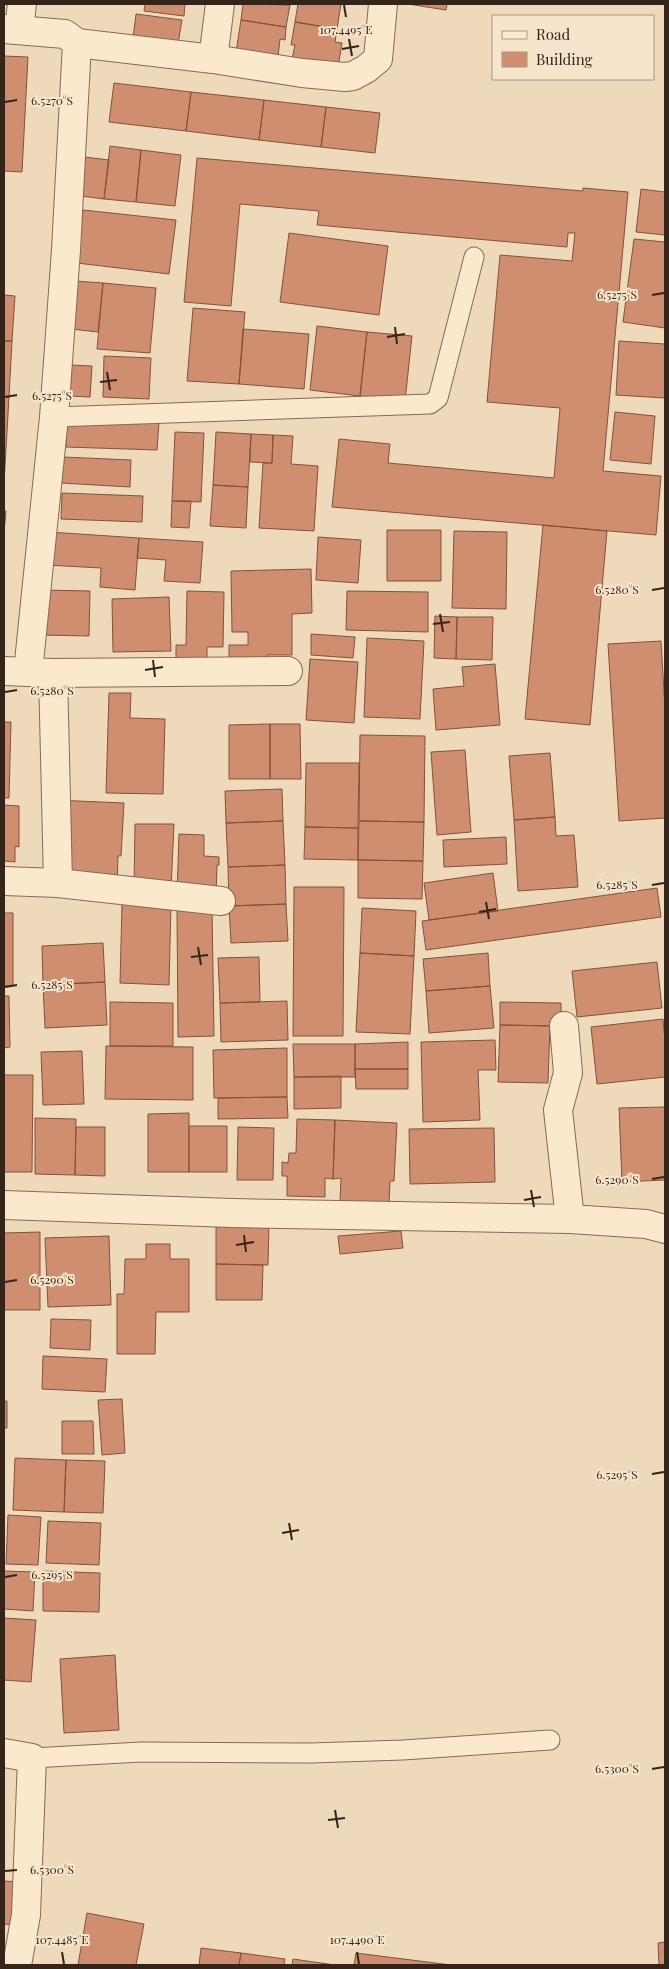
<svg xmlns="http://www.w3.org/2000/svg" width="669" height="1969" font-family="'Playfair Display',serif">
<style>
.building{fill:#ce8e6f;stroke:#85513a}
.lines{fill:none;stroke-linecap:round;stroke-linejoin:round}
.service-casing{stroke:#856a54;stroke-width:21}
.minor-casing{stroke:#856a54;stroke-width:30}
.service{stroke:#fae9cd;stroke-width:19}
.minor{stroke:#fae9cd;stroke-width:28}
.ticks{fill:none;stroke:#34241a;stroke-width:2}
.ticks-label{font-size:12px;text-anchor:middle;fill:#34241a;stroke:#f6e5ca;stroke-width:4;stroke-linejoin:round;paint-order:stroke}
</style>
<rect width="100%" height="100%" fill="#eedaba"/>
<!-- building -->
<path class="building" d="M145,4h40l-1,12 -40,-5z
M243,4l47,1 -4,22 -45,-7z
M298,4h43l-4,25 -42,-7z
M408,4h39l-1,6z
M136,14l46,6 -4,24 -45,-6z
M241,20l45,7 -1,13 -5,-1 -2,18 -42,-5z
M295,22l42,7 -2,13 7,1 -4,24 -46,-8 3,-14h-4z
M4,56l24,1 -6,115 -18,-1z
M114,83l77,9 -5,39 -77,-9z
M191,92l73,8 -5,40 -73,-9z
M264,100l62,7 -5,40 -62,-7z
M326,107l54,6 -5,40 -54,-6z
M110,146l31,4 -5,52 -32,-3z
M141,150l40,5 -6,51 -39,-4z
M85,157l24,3 -5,39 -23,-3z
M197,158l386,33v-3l45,4 -25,279 58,5 -5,59 -324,-28 7,-68 51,5 -2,19 166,15 6,-70 -73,-6 13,-147 72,6 3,-28h-7l-1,14 -250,-22 2,-14 -79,-7 -9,102 -47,-4z
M641,189l24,3v43l-29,-3z
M83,210l93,10 -7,54 -92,-11z
M289,233l99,13 -9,69 -99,-13z
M634,239l31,3v86l-42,-6z
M75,281l28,2 -5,49 -27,-3z
M103,283l53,5 -6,65 -53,-4z
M4,295l11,1 -3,45h-8z
M193,308l52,4 -6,72 -52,-3z
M317,326l50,6 -7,64 -50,-6z
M243,329l66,5 -5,55 -65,-5z
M367,332l45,4 -7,65 -45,-5z
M4,341h8l-3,56h-5z
M619,341l46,3v54l-49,-3z
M104,356l47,2 -2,41 -46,-2z
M49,364l43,2 -2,31 -43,-2z
M4,397h5l-3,52h-2z
M615,412l40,4 -4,48 -41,-4z
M67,419l92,3 -2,28 -91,-3z
M175,432l29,1 -3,69 -29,-1z
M216,432l35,2 -3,53 -35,-2z
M251,434l22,1 -1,28 -22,-1z
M273,435l20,1 -2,28 27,2 -4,65 -55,-3 4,-65h9z
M4,449h2l-2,34z
M63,457l68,3 -1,27 -69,-4z
M213,485l35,2 -2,41 -36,-2z
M62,493l81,3 -1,26 -81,-3z
M172,501h19l-2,27 -18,-1z
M4,511h2l-2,22z
M543,525l64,6 -17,194 -65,-6z
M387,530h54v51h-54z
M454,531l53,1 -1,77 -54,-1z
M49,532l90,6 -4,52 -35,-3 1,-19 -54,-3z
M318,537l43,3 -3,43 -42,-3z
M139,538l64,4 -3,41 -36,-2 2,-21 -29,-2z
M311,569l1,44 -20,1v41h-25v9l-38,1v-20h19v-13h-16l-1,-61z
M41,590l49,1 -1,45 -49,-1z
M187,591l37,1 -1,55h-16v15l-31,-1v-16h10z
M347,591l81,1v40l-82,-2z
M169,597l2,54 -58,1 -1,-53z
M435,616l22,1 -1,42 -22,-1z
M457,617h36l-1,43 -36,-1z
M311,634l44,3 -2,21 -42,-3z
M367,638l57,3 -4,78 -56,-2z
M661,641l4,67v110l-46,3 -11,-177z
M310,659l48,3 -4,61 -48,-3z
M495,664l5,61 -64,5 -3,-41 31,-3 -2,-19z
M109,693h22l-1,25 35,1 -2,75 -57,-1z
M4,722h7l-2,76h-5z
M270,724v55h-41v-54z
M270,724h30l1,55h-31z
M360,735l65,1 -1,86 -65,-1z
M465,750l6,82 -34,3 -6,-83z
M550,753l5,64 -41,3 -5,-64z
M306,763h53l-1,65 -53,-1z
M282,789l1,32 -57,2 -1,-32z
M54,800l70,3 -3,53h-3l-1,32 -63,-3z
M4,805l15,1v41l-4,-1v16l-11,-1z
M555,817l1,19 18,-1 4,52 -60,4 -4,-71z
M283,821l2,44 -57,2 -2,-44z
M359,821l65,1 -1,39 -65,-1z
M135,824h39l-3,65h-37z
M305,827l53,1v32l-54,-1z
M179,834l25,1v21l15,1v8h-2l-1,32 -39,-2z
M506,837l1,27 -63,3 -1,-27z
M358,860l65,1 -1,38 -64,-1z
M285,865l1,39 -57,2 -1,-39z
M493,873l5,38 -69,9 -5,-37z
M294,887h50l-1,149h-50z
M657,888l4,29 -235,33 -4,-29z
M122,904h49l-2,81 -49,-2z
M286,904l2,37 -57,2 -2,-37z
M212,907l2,129 -36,1 -1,-129z
M362,908l54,3 -2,45 -54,-3z
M4,913h9v73h-9z
M103,943l2,39 -62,3 -1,-39z
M360,953l54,3 -4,78 -54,-2z
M488,953l2,33 -64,5 -3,-32z
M259,957l1,45 -40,1 -2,-45z
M657,962l5,46 -85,9 -5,-46z
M105,982l2,43 -62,3 -2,-43z
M490,986l4,42 -65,5 -3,-42z
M4,996h5l1,51 -6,1z
M287,1001l1,39 -67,2 -1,-39z
M110,1002l63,1v43h-63z
M500,1002l61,1v23l-61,-1z
M663,1019l2,21v37l-68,7 -6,-57z
M500,1025l50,1 -2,57 -50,-1z
M495,1040l1,30h-18l2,50 -57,2 -2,-80z
M408,1042v27h-53v-25z
M293,1044h62v33h-61z
M106,1046l87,1v53l-88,-1z
M287,1048v49l-73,1 -1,-48z
M82,1051l2,53 -41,1 -2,-53z
M355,1069h53v20h-52z
M4,1075h29l-1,97h-28z
M341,1076v32l-47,1v-32z
M287,1097l1,21 -70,1v-21z
M665,1107v73l-43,2 -3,-74z
M189,1113v59h-41v-58z
M35,1118l41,1 -1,56 -40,-1z
M297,1119l38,1 -2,59 -8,-1v19l-38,-1v-20h-5v-14l6,1 1,-10h7z
M335,1120l62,3 -3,58h-4l-1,22 -49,-2 1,-23 -8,1z
M189,1126h38v46h-38z
M76,1127h29v49l-30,-1z
M238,1127l36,1 -1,52h-36z
M494,1128l1,54 -85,2 -1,-55z
M216,1226l53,1 -1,38 -52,-1z
M401,1231l2,17 -63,6 -2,-18z
M40,1232v78h-36v-77z
M109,1236l2,69 -63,2 -3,-69z
M146,1244h24v15h19v53h-33l-1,42h-38v-60h7l1,-35h21z
M216,1264l47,1 -1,35h-46z
M51,1319l40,1 -1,30 -40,-2z
M43,1356l64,3 -2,33 -63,-3z
M122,1399l3,54 -23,2 -4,-55z
M4,1401h3v27h-3z
M62,1421h31l1,33h-32z
M15,1458l51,2 -2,52 -51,-2z
M66,1460l39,1 -2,52 -39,-1z
M8,1515l33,2 -3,48 -32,-1z
M48,1521l53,2 -2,42 -53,-2z
M4,1571l31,1 -2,39 -29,-2z
M43,1571l57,2 -1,39 -56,-1z
M4,1618l32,2 -5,62 -27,-2z
M115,1655l4,75 -55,3 -4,-74z
M4,1881l15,1 -2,43 -13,-1z
M87,1913l57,11 -8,41h-58z
M665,1942v23h-6l-1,-22z
M201,1948l40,5 -2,12h-40z
M241,1953l44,6 -1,6h-45z
M356,1953l95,12h-97z
M293,1959l42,6h-43z"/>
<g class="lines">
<!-- service casing -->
<g class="service-casing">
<path id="service" d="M54,417l376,-13 8,-6 36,-141
M32,1758l109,-6 170,1 92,-3 147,-10"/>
</g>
<!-- minor casing -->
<g class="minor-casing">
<path id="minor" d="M4,29l61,5 12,9 -11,207 -12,167 -26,255
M19,29l3,-25
M77,43l136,16 89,14 43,4 8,-1 13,-7 12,-10 5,-55
M213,59l7,-55
M4,671l49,2 235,-2
M53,673l5,210
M4,881l54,2 163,18
M564,1026l4,47 -10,37 12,109
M4,1205l228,8 338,6 76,5 19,5
M4,1753l28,5 -6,157 -9,50"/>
</g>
<!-- service -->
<use href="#service" class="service"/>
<!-- minor -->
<use href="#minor" class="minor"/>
</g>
<!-- ticks -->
<path class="ticks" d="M344,5l2,12M349,39l3,17M342,49l17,-3M5,102l12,-2M652,295l12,-2M395,327l2,17M387,337l18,-3M107,372l3,18M100,382l17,-2M5,397l12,-2M652,590l12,-2M440,614l3,18M433,624l17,-2M153,660l2,17M145,670l18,-3M5,692l12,-2M652,885l12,-2M486,902l3,17M479,912l17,-3M198,947l3,18M191,957l17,-2M5,987l12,-2M652,1179l12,-2M531,1190l3,17M524,1200l17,-3M244,1235l2,17M236,1245l18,-3M5,1282l12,-2M652,1474l12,-2M289,1523l3,17M282,1533l17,-3M5,1577l12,-2M652,1769l12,-2M335,1810l3,18M328,1820l17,-2M5,1871l12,-1M62,1952l2,12M357,1952l2,12"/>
<g class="ticks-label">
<text x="346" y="34">107.4495°E</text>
<text x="52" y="105">6.5270°S</text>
<text x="617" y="299">6.5275°S</text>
<text x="52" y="400">6.5275°S</text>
<text x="617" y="594">6.5280°S</text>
<text x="52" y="695">6.5280°S</text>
<text x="617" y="889">6.5285°S</text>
<text x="52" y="989">6.5285°S</text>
<text x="617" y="1184">6.5290°S</text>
<text x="52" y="1284">6.5290°S</text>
<text x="617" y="1479">6.5295°S</text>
<text x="52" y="1579">6.5295°S</text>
<text x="617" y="1773">6.5300°S</text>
<text x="52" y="1874">6.5300°S</text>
<text x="62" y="1944">107.4485°E</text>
<text x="357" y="1944">107.4490°E</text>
</g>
<!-- border -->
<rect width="669" height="1969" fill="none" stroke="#34241a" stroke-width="10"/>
<!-- legend -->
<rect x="492" y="15" width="162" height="65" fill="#f6e5ca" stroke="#a89884"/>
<rect x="502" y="31" width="25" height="8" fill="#fae9cd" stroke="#a89884"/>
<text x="536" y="40" font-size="15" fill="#34241a">Road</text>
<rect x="502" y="52" width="25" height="15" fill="#ce8e6f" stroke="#a89884"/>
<text x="536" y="65" font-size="15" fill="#34241a">Building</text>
</svg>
